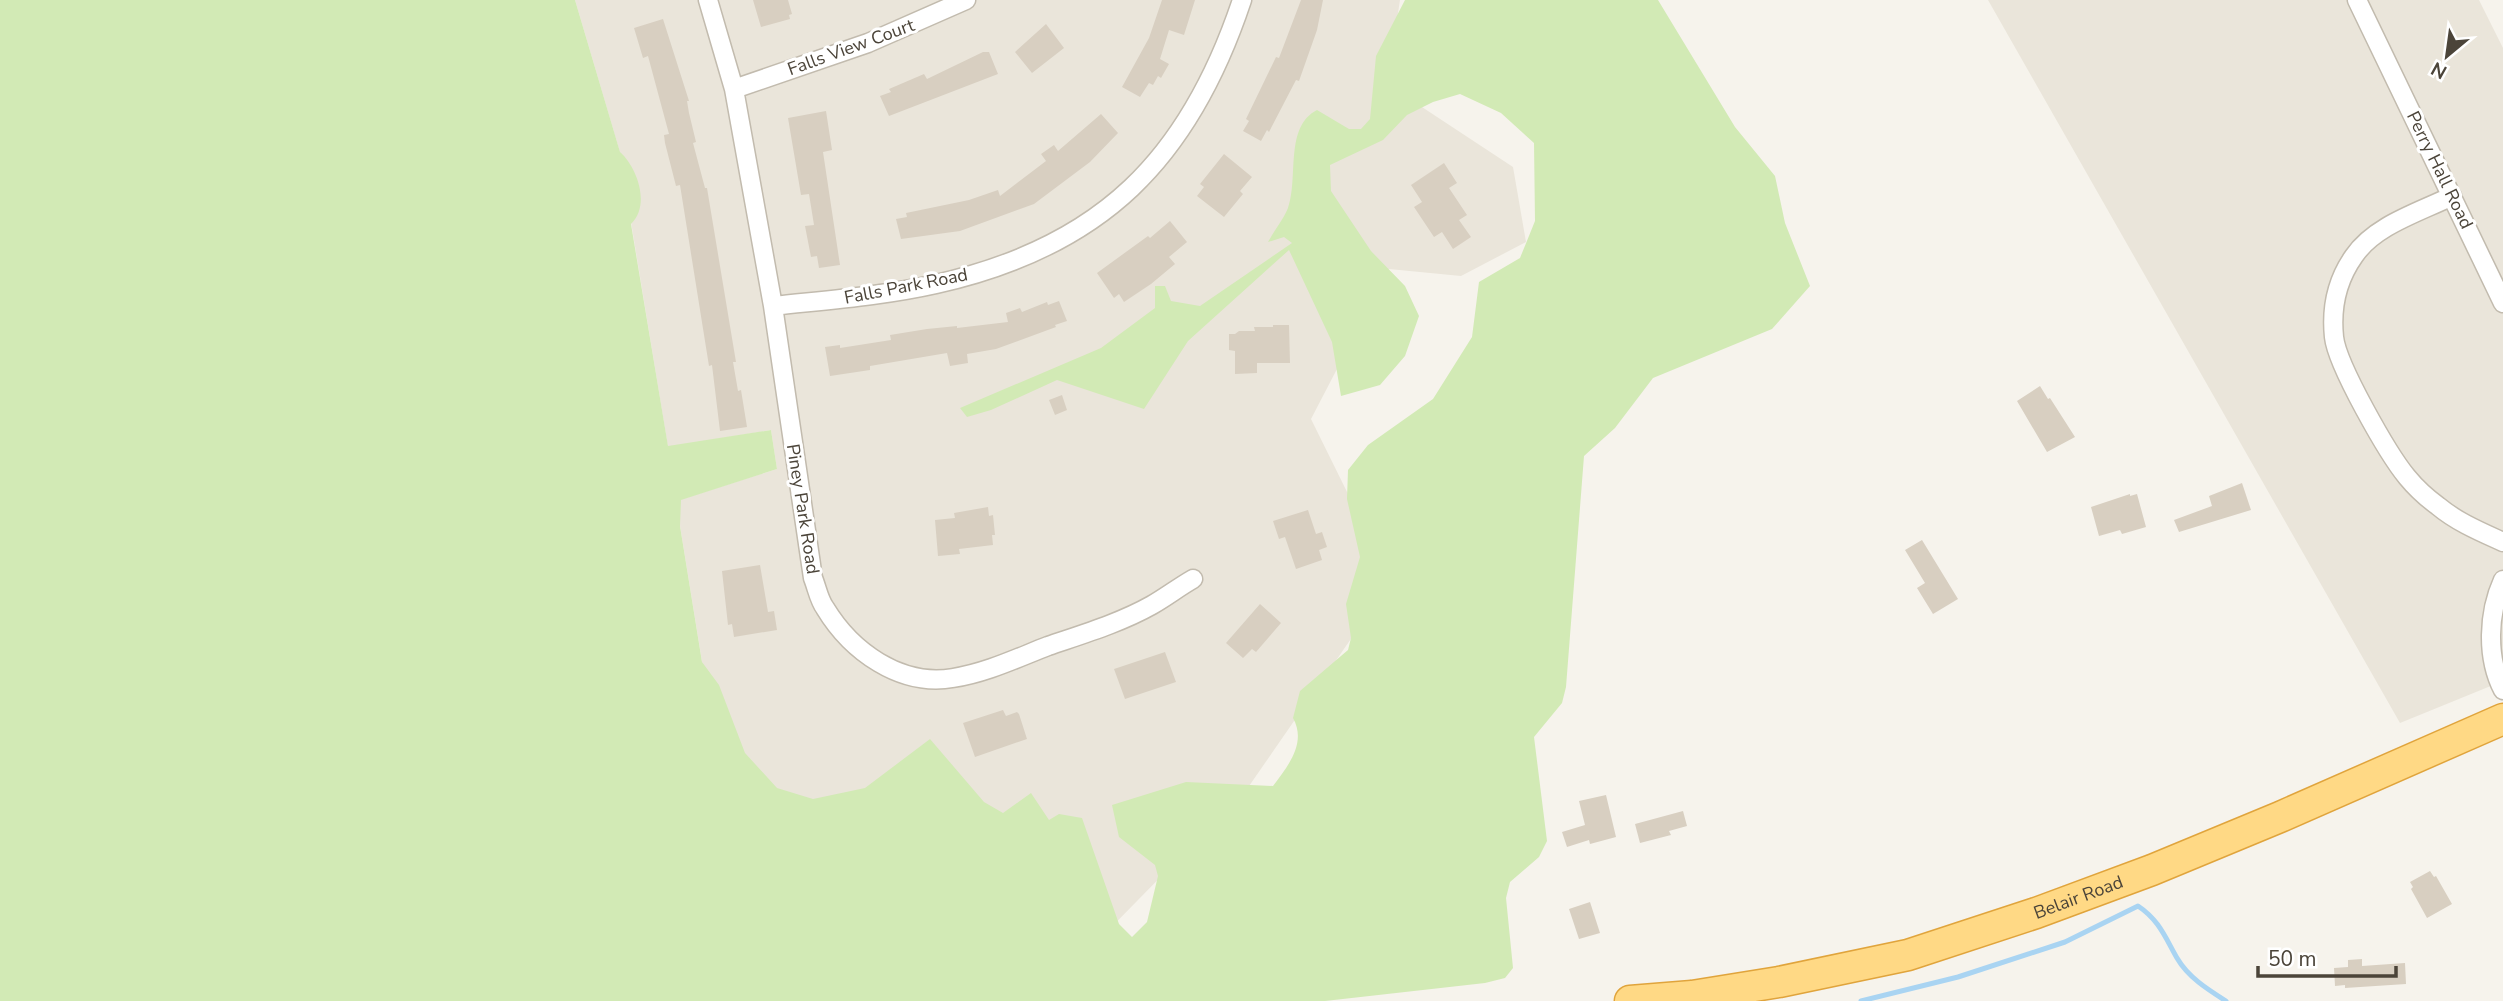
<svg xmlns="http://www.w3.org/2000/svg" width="2503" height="1001" font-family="'Nunito Sans',sans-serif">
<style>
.residential{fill:#eae5da}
.green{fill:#d2eab5}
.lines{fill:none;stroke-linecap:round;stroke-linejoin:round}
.stream{stroke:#a9d4f2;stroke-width:5}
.building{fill:#d8cfc1}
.minor-casing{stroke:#c2bbae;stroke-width:21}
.trunk-casing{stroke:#e0a43c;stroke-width:33}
.minor{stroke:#fff;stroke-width:18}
.trunk{stroke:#ffd985;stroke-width:30}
.labels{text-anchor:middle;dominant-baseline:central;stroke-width:6;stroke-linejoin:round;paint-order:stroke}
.street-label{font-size:18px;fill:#4b4439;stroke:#fff}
</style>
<rect width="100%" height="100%" fill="#f6f3ec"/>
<!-- residential -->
<path class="residential" d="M575,0h825l-13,84 126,83 13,75 -65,34 -72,-7 -78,150 80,162 -144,208 -164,167 -326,45 -81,-500 101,-32 -6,-39 -103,17 -49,-298z
M1988,0h491l24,48v633l-103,42z"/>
<!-- green -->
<path class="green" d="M0,0h575l45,152c17,15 31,53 11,72l37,222 103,-16 6,39 -96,31 -1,26 22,136 17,23 26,68 32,35 36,11 52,-11 65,-49 54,63 19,11 28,-20 18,27 10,-6 23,4 37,106 13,13 15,-15 11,-46 -3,-11 -36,-28 -7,-32 74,-23 87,4c15,-20 34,-43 20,-68l7,-27 48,-41 3,-12 -5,-34 14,-47 -13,-58 1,-29 20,-25 65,-46 39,-62 7,-55 41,-24 15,-37 -1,-78 -33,-30 -41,-19 -27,8 -26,13 -24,25 -53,25 1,26 40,60 34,35 14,30 -14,40 -25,29 -39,11 -9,-54 -43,-92 -101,91 -44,68 -87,-29 -66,30 -24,7 -7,-9 141,-60 54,-40v-22h10l6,15 29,5 92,-63 -8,-6 -16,5c6,-11 15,-22 20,-34 11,-30 -4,-81 29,-98l32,19h12l9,-10 6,-63 29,-56h253l77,127 40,49 10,47 25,63 -38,43 -119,49 -38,50 -31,28 -18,231 -4,16 -28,34 13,104 -8,16 -29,25 -4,16 7,70 -8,10 -20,5 -160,18h-1325z"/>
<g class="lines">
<!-- stream -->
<path class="stream" d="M1861,1001l97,-24 107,-35 73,-36c21,14 27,31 39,52 11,19 30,31 49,43"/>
</g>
<!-- building -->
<path class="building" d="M753,0h35l4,14 -3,1 1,4 -29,8z
M1162,0h33l-11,35 -15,-5 -9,29 9,5 -8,14 -3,-2 -5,9 -4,-2 -9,14 -18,-10 27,-49z
M1301,0h22l-6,30 -18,51 -3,-1 -27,52 -2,-2 -6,11 -18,-10 6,-10 -3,-2 30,-62 3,1z
M663,19l26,82h-2l2,12 7,29 -3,1 12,45h2l29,174h-3l5,29 3,-1 6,37 -27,4 -8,-66 -3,1 -29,-181 -4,1 -11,-43 -1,-8 5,-1 -21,-78 -5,2 -9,-30z
M1046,24l18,24 -32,25 -17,-21z
M983,52h6l9,22 -109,42 -9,-20 11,-4 -2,-3 35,-15 3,5z
M826,111l6,39 -9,2 17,113 -21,3 -2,-12 -6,1 -6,-31 9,-1 -5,-31 -8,1 -13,-77z
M1101,114l17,19 -28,29 -56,42 -74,27 -59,8 -5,-20 11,-2 -1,-4 63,-13 29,-10 2,6 46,-35 -5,-7 13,-9 4,6z
M1224,154l28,23 -12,14 3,3 -19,23 -27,-21 7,-9 -4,-3z
M1444,163l13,20 -8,5 18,27 -8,5 12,17 -18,12 -11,-17 -8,5 -20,-30 8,-5 -11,-17z
M1170,221l17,21 -18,15 6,7 -24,20 -27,18 -5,-8 -5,4 -17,-25 51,-37 2,2z
M1059,301l8,20 -12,4 1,2 -60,22 -29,5 1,9 -18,3 -3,-13 -77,13v4l-40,6 -5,-29 15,-2v3l51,-8 -1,-5 37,-6 30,-3v2l51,-6 -2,-9 14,-5 2,4 25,-10 1,3z
M1273,325h16l1,38h-33v10l-22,1v-23l-6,-1v-16h6l4,-3h16l-1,-4h19z
M2040,386l8,13 2,-1 25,39 -28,15 -30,-51z
M1062,395l5,15 -12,5 -6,-15z
M2242,483l9,27 -72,22 -5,-12 38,-14 -3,-10z
M2130,494v2l7,-2 9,33 -24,7 -2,-4 -21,6 -8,-29z
M988,507l1,9 4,-1 2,20h-3l1,10 -34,4 1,5 -22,2 -3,-36 20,-2 -1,-5z
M1308,510l8,24 6,-2 5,15 -8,3 3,10 -26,9 -11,-32 -6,2 -6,-18z
M1922,540l36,59 -25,15 -16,-26 8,-5 -20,-33z
M760,565l8,47 6,-1 3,19 -43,7 -2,-13 -4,1 -6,-54z
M1260,604l21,19 -25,29 -4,-3 -9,9 -17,-15z
M1165,652l11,30 -51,17 -11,-30z
M1003,710l3,6 11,-4 2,2 8,25 -52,18 -12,-34z
M1606,795l10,42 -26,7 -1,-4 -22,7 -5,-15 23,-7 -6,-24z
M1683,811l4,15 -18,5 2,4 -31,8 -5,-19z
M2430,871l4,6 2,-1 16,28 -25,14 -16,-29 2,-2 -3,-5z
M1590,902l10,31 -21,6 -10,-30z
M2362,959v7l43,-3 1,21 -61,4v-3l-10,1 -1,-18 14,-1v-7z"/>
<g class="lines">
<!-- minor casing -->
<g class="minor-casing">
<path id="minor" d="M708,0l26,89 39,217 40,272c4,10 6,22 12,30 26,43 75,79 128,70 33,-5 64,-20 95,-32 35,-12 72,-23 104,-41 14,-8 27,-18 41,-26
M2357,0l146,303
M734,89l134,-46 98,-43
M2452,196c-32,16 -77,29 -98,60 -17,24 -23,52 -20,81 3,28 54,117 73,140 9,11 20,21 31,29 19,16 43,26 65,36
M773,306c54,-6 110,-10 163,-22 166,-37 253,-125 306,-284
M2503,580c-15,33 -17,77 0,110"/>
</g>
<!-- trunk casing -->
<g class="trunk-casing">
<g id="trunk">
<path id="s1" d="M1630,1001l62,-5 87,-14 129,-27 128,-42 116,-43 128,-53 223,-98"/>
</g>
</g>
<!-- minor -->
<use href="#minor" class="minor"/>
<!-- trunk -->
<use href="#trunk" class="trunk"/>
</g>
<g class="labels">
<!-- street labels -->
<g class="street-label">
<text transform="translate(851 47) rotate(-20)">Falls View Court</text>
<text transform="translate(2440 170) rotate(64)">Perry Hall Road</text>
<text transform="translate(906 286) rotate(-11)">Falls Park Road</text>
<text transform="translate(803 509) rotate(81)">Piney Park Road</text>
<text stroke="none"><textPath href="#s1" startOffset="462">Belair Road</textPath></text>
</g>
</g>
<!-- north arrow -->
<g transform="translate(2447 56) rotate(209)" stroke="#ffffff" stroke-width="5" paint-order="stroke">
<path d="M0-5L12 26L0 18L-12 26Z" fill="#4b4439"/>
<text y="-10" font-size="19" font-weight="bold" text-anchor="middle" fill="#4b4439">N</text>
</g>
<!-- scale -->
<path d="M2258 966v10h138v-10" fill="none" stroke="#4b4439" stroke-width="3.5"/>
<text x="2268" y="966" font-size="21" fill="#4b4439" stroke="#ffffff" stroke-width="5" paint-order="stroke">50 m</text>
</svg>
